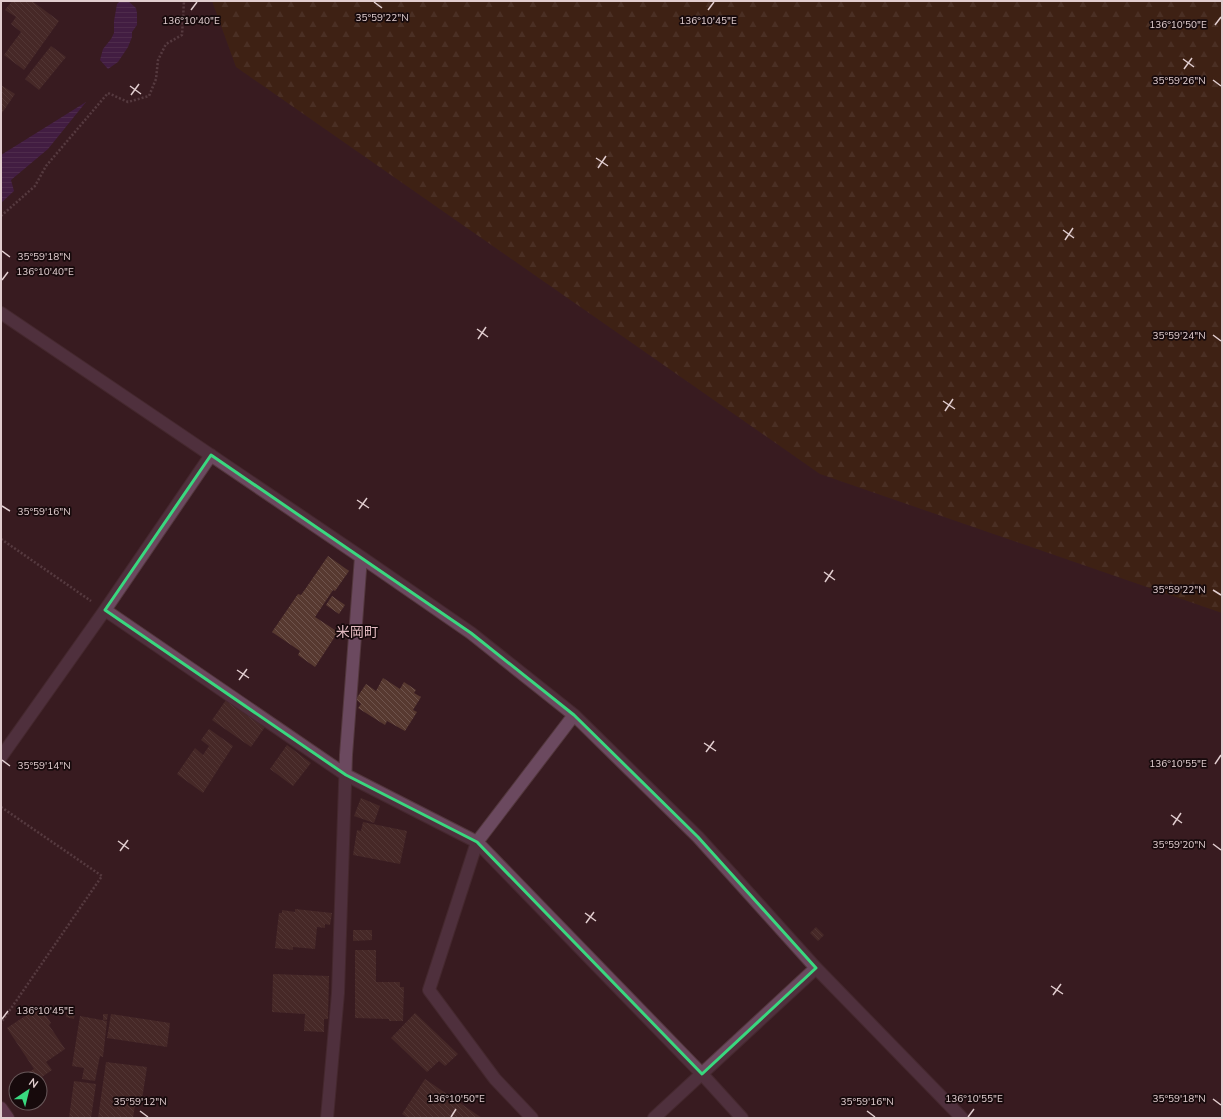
<svg xmlns="http://www.w3.org/2000/svg" width="1223" height="1119" font-family="'Nunito Sans','Noto Sans JP',sans-serif">
<style>
.forest{fill:url(#forest-firs)}
.water{fill:url(#water-rules)}
.building{fill:url(#building-back-hatch)}
.lines{fill:none;stroke-linecap:round;stroke-linejoin:round}
.street-casing{stroke:#53373d;stroke-width:14}
.secondary-casing{stroke:#53373d;stroke-width:14}
.path{stroke:#7a6065;stroke-width:2.5;stroke-dasharray:2 2;stroke-linecap:butt}
.street{stroke:#6b495f;stroke-width:12}
.secondary{stroke:#915b80;stroke-width:12}
.marked{fill:none;stroke:#39d87f;stroke-width:3;stroke-linejoin:round}
.ticks{fill:none;stroke:#e1cdcf;stroke-width:1.5}
.labels{text-anchor:middle;dominant-baseline:central;stroke-width:3.5;stroke-linejoin:round;paint-order:stroke}
.quarter-label{font-size:14px;fill:#e2bac0;stroke:#170a0c}
.ticks-label{font-size:10px;text-anchor:middle;fill:#e1cdcf;stroke:#170a0c;stroke-width:3.5;stroke-linejoin:round;paint-order:stroke}
</style>
<defs>
<pattern id="forest-firs" width="22" height="20" patternUnits="userSpaceOnUse"><rect width="22" height="20" fill="#462905"/><path d="M5 1l3.5 6h-7zM16 11l3.5 6h-7z" fill="#604728"/></pattern>
<pattern id="water-rules" width="6" height="5" patternUnits="userSpaceOnUse"><rect width="6" height="5" fill="#4f206a"/><path d="M0 2.5h6" fill="none" stroke="#683f7e"/></pattern>
<pattern id="building-back-hatch" width="6" height="6" patternUnits="userSpaceOnUse"><rect width="6" height="6" fill="#573930"/><path d="M-1 5l2 2M0 0l6 6M5-1l2 2" fill="none" stroke="#6f544d"/></pattern>
</defs>
<rect width="100%" height="100%" fill="#381b21"/>
<!-- forest -->
<path class="forest" d="M212,1h1010v612l-402,-139 -584,-407z"/>
<!-- water -->
<path class="water" d="M120,1h8l8,7 1,5v12l-5,7v5l-4,10 -10,15 -10,7 -8,-9 3,-11 8,-10 3,-6v-12l3,-17z
M86,102l-38,47 -37,31 3,11 -13,12v-48z"/>
<!-- building -->
<path class="building" d="M12,1h20l27,20 -35,49 -20,-15 17,-23 -10,-8 5,-7 -11,-7z
M51,46l15,11 -27,33 -14,-11z
M1,85l14,9 -13,19 -1,-1z
M328,556l21,15 -14,20 -2,-1 -18,27 23,15 -23,35 -17,-12 2,-4 -28,-19 26,-38 3,1 5,-7z
M332,596l13,9 -6,9 -13,-9z
M383,678l17,11 4,-7 12,8 -2,3 7,4 -8,13 4,2 -12,19 -18,-10 -2,4 -27,-17 3,-4 -5,-5 10,-15 10,7z
M226,700l39,27 -14,20 -39,-27z
M209,729l24,17 -30,47 -26,-19 18,-26 8,7 6,-9 -8,-6z
M287,745l24,18 -18,23 -23,-17z
M361,798l19,8 -6,17 -20,-7z
M363,822l44,9 -7,33 -47,-9 4,-25 4,1z
M295,909l37,4 -2,12 -5,-1v4l-8,-1 -2,22 -22,-2v3l-18,-2 4,-35h3v-3l13,2z
M816,927l8,8 -6,6 -8,-8z
M353,930h19v10l-19,1z
M355,950h21v32h24v5h4l-1,34h-14v-2l-34,-1z
M273,974l56,2 -1,43h-4v13l-20,-1 1,-17 -33,-2z
M40,1006l11,17 -2,2 16,24 -19,13 6,8 -13,9h-6l-4,-7 5,-3 -27,-41z
M67,1011l8,1 -1,7 -8,-2z
M415,1013l43,41 -13,12 -6,-5 -12,11 -36,-34z
M103,1014h5l-1,6h-4z
M111,1014l59,9 -3,24 -60,-9z
M80,1016l27,5 -4,36 -3,-1 -5,25 -13,-2 2,-11 -12,-2z
M106,1062l41,5 -6,39 -6,-1 -2,13h-35z
M425,1079l57,39h-74l-6,-4z
M74,1081l22,3 -5,34h-22z"/>
<g class="lines">
<!-- street casing -->
<g class="street-casing">
<path id="street" d="M1,313l360,244 110,76 103,82 124,122 118,131 146,150
M105,610l241,165 131,67 225,232 40,44
M1,757l104,-147 106,-155
M327,1118l11,-125 8,-238 15,-198
M532,1118l-37,-39 -66,-89 48,-148 97,-127
M654,1118l162,-150"/>
</g>
<!-- secondary casing -->
<g class="secondary-casing">
<path id="secondary" d="M1,1108l7,10"/>
</g>
<!-- path -->
<path class="path" d="M1,216l34,-30 11,-20 62,-73 20,9 21,-6 7,-17 2,-19 8,-16 16,-9 2,-34
M1,539l90,62
M1,807l101,69 -101,147"/>
<!-- street -->
<use href="#street" class="street"/>
<!-- secondary -->
<use href="#secondary" class="secondary"/>
</g>
<!-- marked area -->
<path d="M0 0H1223V1119H0ZM211,455l260,178 103,82 124,122 118,131 -114,106 -225,-232 -131,-67 -241,-165z" fill="#381b21" fill-opacity=".55" fill-rule="evenodd"/>
<path class="marked" d="M211,455l260,178 103,82 124,122 118,131 -114,106 -225,-232 -131,-67 -241,-165z"/>
<!-- ticks -->
<path class="ticks" d="M374,2l8,6M191,10l6,-8M708,10l6,-8M1215,25l6,-8M1183,59l11,8M1184,69l8,-11M1213,80l8,6M130,86l11,8M131,95l8,-11M596,158l12,8M598,168l8,-12M1063,230l11,8M1065,240l8,-12M2,251l8,6M2,280l6,-8M477,329l11,8M1213,335l8,6M478,339l8,-12M943,401l12,8M945,411l8,-12M357,500l12,8M2,506l8,5M359,509l8,-11M824,572l11,8M825,582l8,-12M1213,590l8,5M237,670l12,8M239,680l8,-11M704,743l12,8M706,752l8,-11M2,760l8,6M1215,764l6,-9M1171,815l11,8M1173,825l8,-12M118,841l11,8M1213,844l8,6M120,851l8,-11M585,913l11,8M586,923l8,-11M1051,986l12,8M1053,995l8,-11M2,1019l6,-8M1213,1099l8,6M140,1111l8,6M867,1111l8,6M451,1117l5,-8M968,1117l6,-8"/>
<g class="labels">
<!-- quarter labels -->
<g class="quarter-label">
<text x="357" y="632">米岡町</text>
</g>
</g>
<g class="ticks-label">
<text x="382" y="21">35°59'22"N</text>
<text x="191" y="24">136°10'40"E</text>
<text x="708" y="24">136°10'45"E</text>
<text x="1178" y="28">136°10'50"E</text>
<text x="1179" y="84">35°59'26"N</text>
<text x="44" y="260">35°59'18"N</text>
<text x="45" y="275">136°10'40"E</text>
<text x="1179" y="339">35°59'24"N</text>
<text x="44" y="515">35°59'16"N</text>
<text x="1179" y="593">35°59'22"N</text>
<text x="1178" y="767">136°10'55"E</text>
<text x="44" y="769">35°59'14"N</text>
<text x="1179" y="848">35°59'20"N</text>
<text x="45" y="1014">136°10'45"E</text>
<text x="456" y="1102">136°10'50"E</text>
<text x="974" y="1102">136°10'55"E</text>
<text x="1179" y="1102">35°59'18"N</text>
<text x="140" y="1105">35°59'12"N</text>
<text x="867" y="1105">35°59'16"N</text>
</g>
<!-- border -->
<rect width="1223" height="1119" fill="none" stroke="#e1cdcf" stroke-width="4"/>
<!-- north arrow -->
<g transform="translate(28 1091) rotate(35)"><circle r="19" fill="#170a0c" stroke="#68585a"/>
<path d="M0-3L7 15L0 10L-7 15Z" fill="#39d87f"/>
<text y="-6" font-size="11" font-weight="bold" text-anchor="middle" fill="#e1cdcf">N</text>
</g>
</svg>
